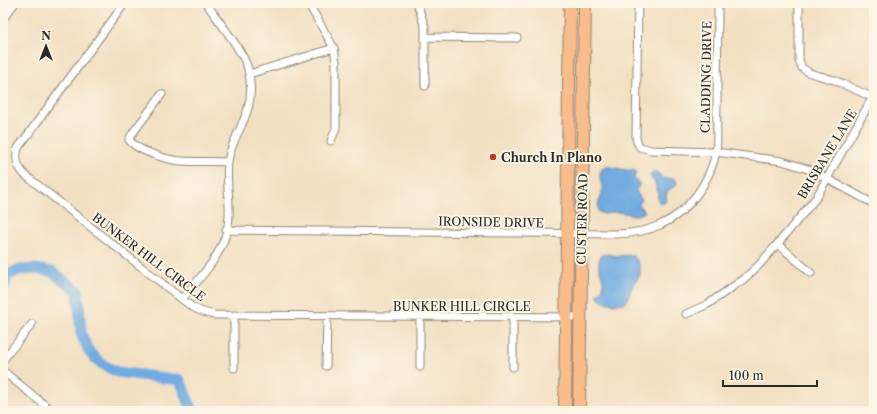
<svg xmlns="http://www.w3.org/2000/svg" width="877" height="414" font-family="'Libre Caslon Text',serif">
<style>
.water{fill:#71abe1;stroke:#4e6b86}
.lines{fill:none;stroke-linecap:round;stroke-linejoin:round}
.river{stroke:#71abe1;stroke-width:11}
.minor-casing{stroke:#8e8676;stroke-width:9}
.primary-casing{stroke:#8e8676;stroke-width:14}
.minor{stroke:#fff;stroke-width:7}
.primary{stroke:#f9bc8a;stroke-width:12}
.poi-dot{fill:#c8321e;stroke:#fcf5e5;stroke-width:1.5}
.labels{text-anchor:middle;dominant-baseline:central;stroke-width:4;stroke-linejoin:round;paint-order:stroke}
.street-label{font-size:12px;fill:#2b2b2b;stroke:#fcf5e5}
.poi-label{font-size:12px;font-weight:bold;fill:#2b2b2b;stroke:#fcf5e5;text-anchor:start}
</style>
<rect width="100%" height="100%" fill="#fcf5e5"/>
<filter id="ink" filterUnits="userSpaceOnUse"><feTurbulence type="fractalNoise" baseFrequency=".025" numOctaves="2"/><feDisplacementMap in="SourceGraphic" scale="8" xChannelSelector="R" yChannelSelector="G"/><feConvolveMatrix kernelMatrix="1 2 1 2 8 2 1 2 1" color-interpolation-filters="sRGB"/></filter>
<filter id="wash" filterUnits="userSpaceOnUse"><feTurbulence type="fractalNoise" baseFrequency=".012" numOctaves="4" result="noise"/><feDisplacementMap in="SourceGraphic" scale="16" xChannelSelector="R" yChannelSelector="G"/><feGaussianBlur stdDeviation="0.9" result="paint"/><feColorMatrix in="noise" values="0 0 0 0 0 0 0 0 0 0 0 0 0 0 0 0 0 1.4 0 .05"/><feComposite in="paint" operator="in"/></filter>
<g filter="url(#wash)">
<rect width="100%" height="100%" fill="#f2e0c2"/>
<!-- water -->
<path class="water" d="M606,167c12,0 19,4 30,4l-2,8 6,5 -4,6 1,3 5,7 -3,4 1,3 5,5c-13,7 -16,0 -28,0 -7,0 -11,4 -18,0 -3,-8 2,-12 3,-19 2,-9 -8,-22 4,-26z
M652,172h5l6,7 10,-1 4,3 -1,5 -9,5 -1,9 -2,3h-4l-2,-2v-8l-3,-10 -5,-7z
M608,254l9,2 15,-1 6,6 2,8v6l-8,12 -6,15c-8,4 -22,2 -28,-5v-3c15,-12 -7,-26 4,-39z"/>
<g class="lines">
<!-- river -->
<path class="river" d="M3,288l2,-2 1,-10 12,-6 18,-1 16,3 26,19 3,43 9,19 12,11 15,8 63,8 10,25 1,6"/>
</g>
</g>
<g filter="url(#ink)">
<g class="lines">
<!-- minor casing -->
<g class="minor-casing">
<path id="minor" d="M125,3l-107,145c-3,11 -1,18 7,27l167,132 11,5 11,3 366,2
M308,3l26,45 2,14v66l-5,13
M417,3l8,24v59
M638,3l-2,134 1,5 3,5 11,3 65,2 66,9 29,9 63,34
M799,3v57l3,8 8,5 24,7 40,18
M3,19l12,-16
M425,37l92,1
M249,74l85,-26
M162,94l-30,40 -3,6c8,11 39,20 52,21 16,1 32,0 47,1
M226,230l387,4c16,0 32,-2 47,-9 28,-12 50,-43 56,-73 2,-13 0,-31 1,-45 0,-35 1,-69 1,-104
M778,244l33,29
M182,299c16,-19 35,-38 43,-62 9,-24 0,-50 3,-75 2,-19 15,-35 20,-54 4,-13 3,-26 0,-39 -4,-17 -31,-50 -42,-66
M686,314l22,-10 36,-25 15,-14 27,-31 30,-36 58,-103
M513,317v50
M3,360l29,-36
M326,366l1,-50
M420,367v-51
M234,368v-53
M3,371l49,40"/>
</g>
<!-- primary casing -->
<g class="primary-casing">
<path id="primary" d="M565,411l5,-408
M579,411l6,-408"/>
</g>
<!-- minor -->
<use href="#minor" class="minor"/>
<!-- primary -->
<use href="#primary" class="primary"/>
</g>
</g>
<!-- markers -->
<circle class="poi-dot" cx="493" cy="157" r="4"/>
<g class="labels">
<!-- street labels -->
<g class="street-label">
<text transform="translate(706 77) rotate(-89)">CLADDING DRIVE</text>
<text transform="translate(827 154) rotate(-59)">BRISBANE LANE</text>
<text transform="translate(582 219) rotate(-89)">CUSTER ROAD</text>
<text transform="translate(491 222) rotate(1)">IRONSIDE DRIVE</text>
<text transform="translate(149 257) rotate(37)">BUNKER HILL CIRCLE</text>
<text x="462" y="306">BUNKER HILL CIRCLE</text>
</g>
<!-- poi labels -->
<g class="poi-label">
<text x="501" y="157">Church In Plano</text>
</g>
</g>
<!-- margin -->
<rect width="877" height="414" fill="none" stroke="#fcf5e5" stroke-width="16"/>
<!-- north arrow -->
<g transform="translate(46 46)" stroke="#fcf5e5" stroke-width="3" paint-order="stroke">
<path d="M0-3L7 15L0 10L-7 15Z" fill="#2b2b2b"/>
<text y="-6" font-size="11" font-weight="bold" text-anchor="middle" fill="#2b2b2b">N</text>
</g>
<!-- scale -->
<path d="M723 380v6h94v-6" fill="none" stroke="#2b2b2b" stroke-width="2"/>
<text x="729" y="380" font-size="12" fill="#2b2b2b" stroke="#fcf5e5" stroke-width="3" paint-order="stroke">100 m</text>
</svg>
